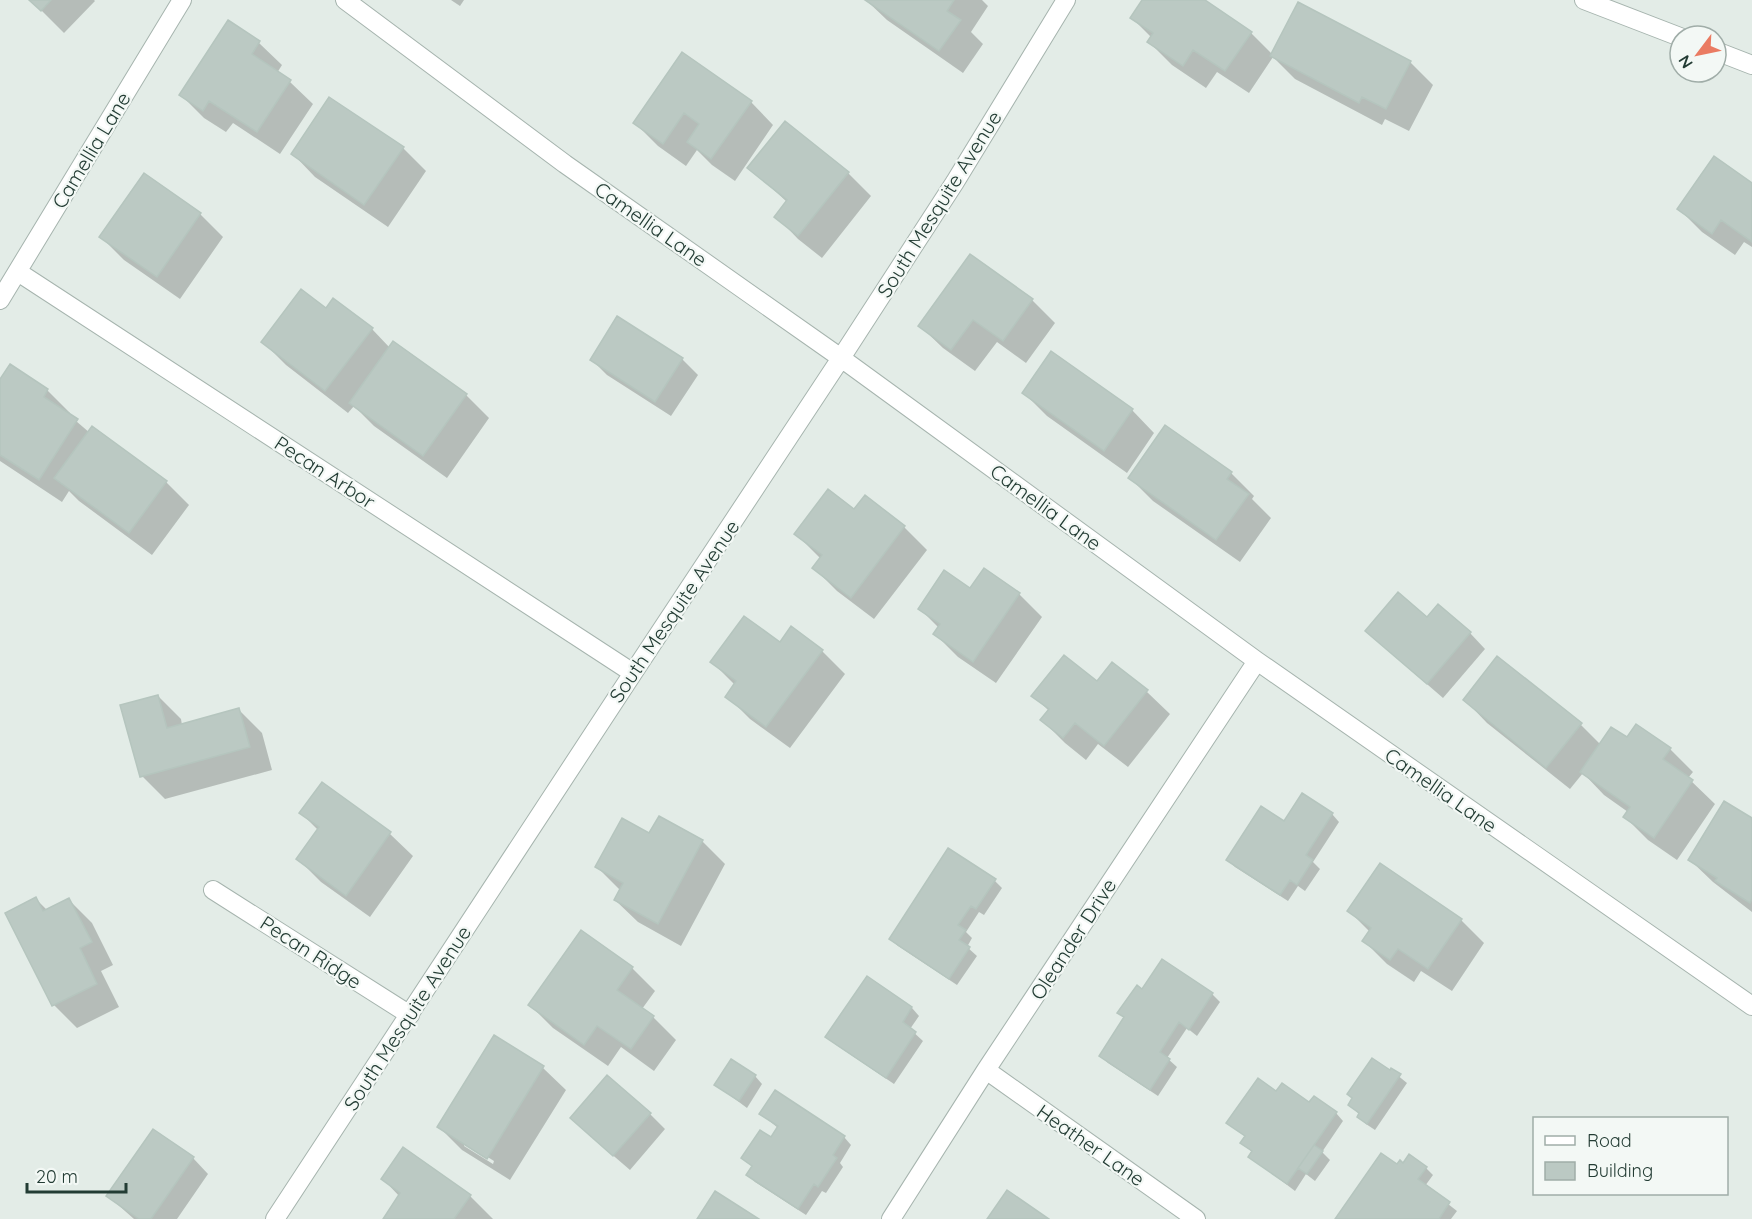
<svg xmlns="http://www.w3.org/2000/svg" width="1752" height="1219" font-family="Quicksand,sans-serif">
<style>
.shadow{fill:#0003;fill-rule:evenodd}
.building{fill:#bbc9c3;stroke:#b5c5be;stroke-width:1.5}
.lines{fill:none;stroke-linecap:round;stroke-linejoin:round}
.street-casing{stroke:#a6b4ae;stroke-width:20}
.street{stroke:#fff;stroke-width:18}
.labels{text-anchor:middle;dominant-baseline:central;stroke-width:4.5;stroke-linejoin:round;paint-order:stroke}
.street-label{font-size:20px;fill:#233c34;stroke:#f3f8f5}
</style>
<rect width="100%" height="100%" fill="#e3ece7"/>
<!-- shadow -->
<path class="shadow" d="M31,0h63l1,1 -31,32z
M451,0h13l-4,6z
M866,0h116l6,6 -17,26 12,12 -20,29 -76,-53z
M1144,0h58l49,33 21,21 138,8 23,23 -24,46 -24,-12 -3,6 -87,-46 -22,-22 -24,36 -32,-21 -11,16 -34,-23 -23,-23 3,-4 -20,-20z
M229,22l30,21 23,22 -5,8 13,9 23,22 -33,50 -47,-31 -7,9 -22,-14 -23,-23z
M682,54l69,48 22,23 -38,56 -23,-16 -15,-15 -11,16 -28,-20 -23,-23z
M785,123l63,50 23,23 -49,62 -24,-19 -22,-23 11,-14 -37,-34z
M403,148l23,23 -38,56 -73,-50 -22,-23z
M1752,185v62l-8,-5 -9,13 -33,-23 -23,-23z
M200,214l23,23 -43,62 -56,-39 -23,-23z
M1032,300l23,23 -29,40 -29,-21 -22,29 -32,-23 -23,-22z
M326,310l46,19 18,19 76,47 23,23 -42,60 -73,-52 -20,-20 -6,7 -62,-48 -23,-23z
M618,318l64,41 16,16 -27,41 -64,-41 -15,-15z
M0,382l47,8 23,23 -1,2 21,18 76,49 23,23 -37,50 -73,-54 -10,-10 -7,11 -62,-41z
M1024,393l108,17 22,23 -27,40 -80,-57z
M1231,473l23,23 -2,3 19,19 -31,44 -87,-61 -23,-23z
M854,511l50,16 23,23 -53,69 -37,-28 -23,-23 7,-9 -25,-25z
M971,590l48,4 23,23 -46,66 -38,-26 -23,-23 4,-6 -19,-19z
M1428,619l42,14 15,16 -42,49 -60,-52z
M780,644l42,7 23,23 -55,74 -40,-29 -23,-23 8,-11 -23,-23z
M1112,664l35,28 23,22 -42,53 -30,-23 -12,16 -21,-17 -23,-23 7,-9 -16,-16 64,-12z
M158,696l23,23 1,6 57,-15 23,23 10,37 -107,29 -23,-23z
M1465,700l116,25 19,19 27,-5 43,10 23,23 -5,6 27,26 -38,56 -29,-20 -23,-23 3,-5 -24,-17 -21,-22 -13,16 -83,-66z
M322,785l68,49 23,22 -43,61 -49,-35 -23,-23 20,-29 -17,-17z
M1332,814l7,8 -26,40 7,7 -15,22 -7,-5 -10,15 -53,-34 -7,-7z
M1752,820v92l-39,-30 -23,-22z
M650,835l52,6 23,23 -44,82 -43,-24 -23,-22 5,-10 -23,-23z
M995,881l7,7 -18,27 -5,-3 -13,20 6,6 -5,9 10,9 -20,29 -59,-39 -8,-7z
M36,899l12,12 21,-11 23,23 21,42 -12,6 18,36 -42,21 -23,-23 -47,-91z
M1349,911l112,9 23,23 -32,48 -31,-20 -7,11 -27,-18 -23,-23 6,-9z
M1162,961l50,33 8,8 -23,34 -10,-8 -20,30 10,9 -19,29 -50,-33 -7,-7 24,-37 -6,-6 24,-22z
M632,968l23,23 -13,18 11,8 23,23 -22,31 -33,-24 -13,19 -55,-38 -23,-23z
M867,978l45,30 7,8 -9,13 13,12 -29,43 -59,-40 -8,-7z
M543,1068l23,22 -56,90 -48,-30 -23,-23zM464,1142l30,19 -1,3 -29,-18z
M1391,1070l16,13 -32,47 -9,-6 -7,-7 1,-2 -10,-10z
M755,1076l7,8 -15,24 -31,-23z
M1277,1093l59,20 7,8 -21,31 8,8 -15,21 -9,-7 -11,17 -45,-34 3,-4 -11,-10 4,-6 -18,-14z
M650,1114l15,15 -35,41 -43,-37z
M761,1114l83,23 7,8 -11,18 3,4 -17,26 -4,-2 -16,24 -51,-33 -7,-7 5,-8 -10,-9 28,-19 7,-11z
M193,1158l15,16 -31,45h-43l-26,-23z
M1397,1166l29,2 7,7 -8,11 32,25 -6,8h-113z
M383,1179l87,17 23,23h-109l16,-22z"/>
<!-- building -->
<path class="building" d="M29,0h22l-10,11z
M865,0h89l-7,11 14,9 -22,31z
M1142,0h63l47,32 -27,39 -32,-21 -10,16 -36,-24 6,-9 -23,-15z
M1298,2l113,59 -25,48 -24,-12 -3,6 -89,-47z
M228,20l32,21 -8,13 39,26 -34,52 -48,-31 -6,10 -24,-16z
M682,52l70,49 -41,58 -24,-17 12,-18 -15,-11 -21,31 -30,-21z
M329,97l75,50 -40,58 -73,-51z
M785,121l64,51 -51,64 -24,-19 13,-17 -40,-32z
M1714,156l38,27v59l-31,-22 -9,14 -35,-25z
M144,173l57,40 -44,64 -58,-40z
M970,254l63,45 -30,42 -30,-21 -22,30 -33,-24z
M301,289l25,19 7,-10 40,30 -48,63 -64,-49z
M617,316l66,42 -28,44 -65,-42z
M393,341l74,53 -44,62 -74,-53z
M1051,351l82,58 -29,42 -82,-58z
M10,364l38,25 -4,8 34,22 -39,61 -39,-25v-76z
M1165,425l67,47 -5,7 22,15 -33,46 -88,-62z
M92,426l75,55 -38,52 -75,-55z
M828,489l26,20 11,-14 40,31 -54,72 -39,-30 10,-13 -28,-21z
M984,568l36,25 -47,69 -40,-28 7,-10 -22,-15 26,-39 26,18z
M1398,592l29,25 11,-13 33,28 -44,52 -62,-53z
M744,616l36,26 11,-16 32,24 -57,77 -41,-30 11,-16 -26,-19z
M1064,655l33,26 15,-19 36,28 -44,56 -29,-23 -12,15 -23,-18 9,-11 -18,-13z
M1497,656l85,67 -36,45 -83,-68z
M158,695l9,33 72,-20 11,39 -110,30 -20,-72z
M1636,724l35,24 -8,11 30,21 -39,58 -31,-21 7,-10 -50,-35 31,-45 16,10z
M322,782l69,50 -45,64 -50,-37 23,-32 -20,-14z
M1302,793l31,20 -27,42 7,5 -16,25 -7,-5 -10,15 -54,-35 35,-54 23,15z
M1724,801l28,17v81l-2,4 -35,-22 2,-3 -29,-18z
M659,816l44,24 -45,84 -44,-24 9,-17 -28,-16 27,-49 27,15z
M948,848l48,31 -20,30 -5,-3 -13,19 8,5 -7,10 11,7 -21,32 -60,-40z
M1380,863l82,56 -34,50 -30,-20 -8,11 -28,-19 9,-13 -24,-17z
M36,897l7,14 26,-13 23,44 -12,6 17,36 -45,22 -47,-93z
M581,930l52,37 -16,23 37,26 -23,33 -34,-23 -13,19 -56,-40z
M1162,959l51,34 -24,37 -10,-8 -19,30 10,7 -20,31 -51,-34 25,-39 -7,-4 20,-28 5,4z
M867,976l45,31 -9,15 13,10 -30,46 -61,-41z
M494,1035l50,31 -57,93 -50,-32z
M1372,1058l18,12 1,-2 10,6 -34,50 -10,-7 2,-4 -11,-8 4,-7 -5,-4z
M731,1059l25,16 -17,26 -25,-16z
M607,1075l44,38 -38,43 -43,-38z
M1258,1078l18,13 6,-8 27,19 5,-6 23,16 -50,72 -39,-27 4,-6 -12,-8 5,-7 -19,-13z
M775,1090l70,46 -12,19 4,3 -19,29 -4,-3 -16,25 -52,-34 6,-9 -11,-8 19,-28 11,7 7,-11 -19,-12z
M153,1129l41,28 -43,62h-12l-33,-23z
M1314,1145l9,6 -16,23 -9,-6z
M403,1147l68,48 -17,24h-71l17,-26 -19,-14z
M1381,1153l16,11 3,-4 3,3 6,-9 18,13 -9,12 32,23 -11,17h-104z
M1007,1190l42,29h-62z
M715,1191l44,28h-62z"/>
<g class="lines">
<!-- street casing -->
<g class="street-casing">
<path id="street" d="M345,0l220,164 276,194 416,303 495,345
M1584,0l96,37
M1716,51l36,14
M18,272l615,401
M0,300l182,-300
M213,890l197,125
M986,1070l210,149
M275,1219l358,-546 208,-315 114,-176 111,-182
M891,1219l95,-149 271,-409"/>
</g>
<!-- street -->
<use href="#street" class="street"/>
</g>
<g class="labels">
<!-- street labels -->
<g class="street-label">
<text transform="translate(91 150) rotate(-59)">Camellia Lane</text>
<text transform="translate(939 204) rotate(-58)">South Mesquite Avenue</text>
<text transform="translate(651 224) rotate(35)">Camellia Lane</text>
<text transform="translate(325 472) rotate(33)">Pecan Arbor</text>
<text transform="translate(1046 507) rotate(36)">Camellia Lane</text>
<text transform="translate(674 611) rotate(-56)">South Mesquite Avenue</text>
<text transform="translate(1441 790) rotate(35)">Camellia Lane</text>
<text transform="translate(1073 939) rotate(-57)">Oleander Drive</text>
<text transform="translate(311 952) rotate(33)">Pecan Ridge</text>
<text transform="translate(407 1018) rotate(-57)">South Mesquite Avenue</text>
<text transform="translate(1091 1145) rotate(35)">Heather Lane</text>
</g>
</g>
<!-- legend -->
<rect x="1533" y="1117" width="195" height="78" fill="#f3f8f5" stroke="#a0ada8" stroke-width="1.5"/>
<rect x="1545" y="1136" width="30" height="9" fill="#ffffff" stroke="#a0ada8" stroke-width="1.5"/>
<text x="1587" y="1147" font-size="18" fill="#233c34">Road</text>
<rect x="1545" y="1162" width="30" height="18" fill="#bbc9c3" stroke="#a0ada8" stroke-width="1.5"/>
<text x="1587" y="1177" font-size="18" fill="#233c34">Building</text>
<!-- north arrow -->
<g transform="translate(1698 54) rotate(238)"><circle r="28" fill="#f3f8f5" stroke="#a0ada8" stroke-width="1.5"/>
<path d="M0-4.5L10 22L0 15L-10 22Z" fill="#ea7b62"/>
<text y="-9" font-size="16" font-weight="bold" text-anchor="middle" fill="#233c34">N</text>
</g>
<!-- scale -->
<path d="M27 1183v9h99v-9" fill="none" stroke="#233c34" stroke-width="3"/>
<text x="36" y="1183" font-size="18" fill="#233c34" stroke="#f3f8f5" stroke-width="4.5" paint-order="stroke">20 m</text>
</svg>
